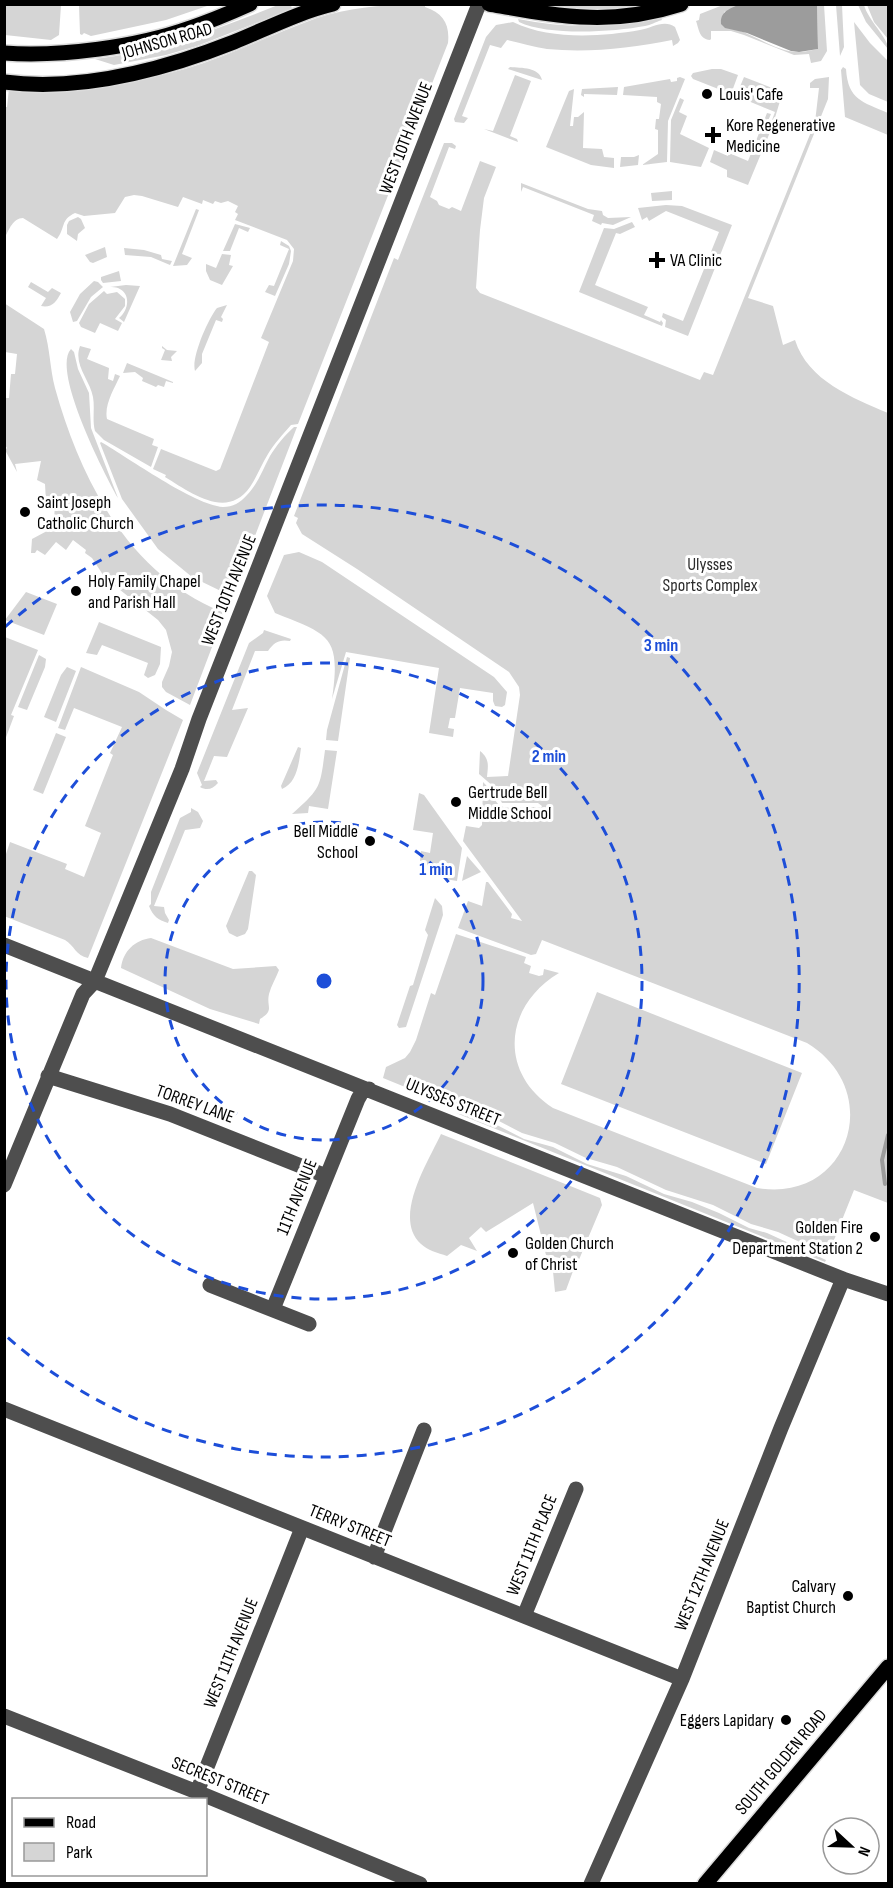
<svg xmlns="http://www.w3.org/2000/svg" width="893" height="1888" font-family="'Sofia Sans Condensed',sans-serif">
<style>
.green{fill:#d5d5d5}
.water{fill:#9c9c9c}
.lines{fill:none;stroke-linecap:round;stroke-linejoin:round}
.stream{stroke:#9c9c9c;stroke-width:4}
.major-casing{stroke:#dbdbdb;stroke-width:18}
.minor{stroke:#4e4e4e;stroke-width:15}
.major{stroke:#000;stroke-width:15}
.ring{fill:none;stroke:#1d4ed8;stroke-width:3;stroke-dasharray:10 8}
.poi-dot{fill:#000;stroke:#fff;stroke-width:2}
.labels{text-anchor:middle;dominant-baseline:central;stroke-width:6;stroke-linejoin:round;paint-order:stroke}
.street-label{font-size:18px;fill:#000;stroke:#fff}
.poi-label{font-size:18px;fill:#000;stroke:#fff;text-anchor:start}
.park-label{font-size:18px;fill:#2c2c2c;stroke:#fff}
.centre{fill:#1d4ed8;stroke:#fff;stroke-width:3}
.ring-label{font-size:18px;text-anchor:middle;font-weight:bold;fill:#1d4ed8;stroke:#fff;stroke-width:6;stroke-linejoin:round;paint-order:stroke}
</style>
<rect width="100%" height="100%" fill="#fff"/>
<!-- green -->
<path class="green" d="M4,5h57l-2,30 -8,5 -46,-5z
M79,5v-1l131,1 -44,15 -75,16 -7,-3 -2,2 -2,-1z
M278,5h13l1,4 -95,37 -31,9 -52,10 -19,-6c64,-8 123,-30 183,-54z
M425,5v2c18,6 25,17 23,36l-150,381 -7,1c-8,9 -17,19 -23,29 -7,11 -11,23 -18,33 -23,33 -59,6 -85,-10l1,-2 -13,-6 8,-20 55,22 4,-2 49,-127 -8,-4 32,-77 1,-12 -7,-9 -52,-20 3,-6 -3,-2 3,-6 -10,-5 -7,2 -6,-2 -2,3 -10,-4 -1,4 -19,-7 -5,10 -36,-11 -8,-1 -9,2 -10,16 -31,3 -9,-3c-15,7 -9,14 -18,26l-34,-21c-10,0 -14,12 -18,19l-1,-130h3l2,-19c59,3 119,-3 176,-19 45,-13 87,-35 132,-51 35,-11 71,-14 108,-13z
M534,5h113c-38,8 -75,5 -113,0z
M723,5h17l-16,7 1,15c25,3 49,25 73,25 7,0 13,-2 20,-3l-1,-44h7l3,46 -6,10 -10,2 -2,-9 -15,1 -50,-20 -13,-4h-20v8l-1,1c-11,-1 -11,-11 -14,-19l3,-1 1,-6z
M836,5h6l2,42 -4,9z
M858,5h6c4,15 25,34 24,44l-22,-27z
M867,5h21v34l-14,-17z
M661,18l1,2c-7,2 -11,5 -17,6 -32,6 -97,10 -126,-4l-1,-3c48,10 96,9 143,-1z
M513,22c37,18 87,15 127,8 12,-2 24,-11 35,-3l5,13 -2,3 -5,3 -1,-6c-41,8 -83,13 -125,9 -13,-2 -27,-6 -40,-9l-6,8 -11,-3 -28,71 6,2 -4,5 -9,-1 -1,-3 32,-82 10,-12z
M854,22l16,21 18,18v41l-19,-8 -9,-9z
M510,67c12,1 29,0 32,13l-34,-11z
M843,67l3,2c2,31 17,33 42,44v22l-43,-18 -4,-47z
M712,69h9l17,6 -7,19 -38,-15 -2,-3 2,-3z
M515,75l16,6 -21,55 7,3 1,3 -34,-13 9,2z
M680,77l5,2 -17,42 -1,41 -25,3 16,-11v-24l-3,-1 1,-10h3l2,-15 -4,-2v-5l-34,-2 1,-8 46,-8 1,3 6,-1v-3z
M744,77l36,14v10l-6,20 -2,-1 3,-8 -39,-16z
M829,77l-1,22 -80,199 25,8 10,39 12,-5c13,41 58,58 93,73v790l-34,-13 -26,65 -50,-23 -27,-8 -38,-19 -47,-15 -49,-23 -31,-9 -31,-15 -33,-10 -27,-14 -36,-10 -76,-31 3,-11 19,-9 5,-6 6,-12 15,-47 4,2 21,-61 70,23 -2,6 7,3 -2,7 10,3 4,-1 1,-6 15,4c-55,33 -61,99 -6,135l204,80c92,16 129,-97 50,-145l-265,-103 -6,14 -5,1 -73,-27 10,-27 14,5 4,-24h2l24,32 -1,4 11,3 -59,-80 3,-15 13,2 3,-3 1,-43c7,6 10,17 16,23 7,6 32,0 42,3l1,-2 -4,-3h-36l-8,-16 -15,-13 1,-23c10,8 8,15 7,26l21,-1 12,-81 -1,-8 -10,-15 -152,-103 -55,-35 -6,-11 2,-5 -4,-2 100,-258 4,2 46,-117h8l4,3 -1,3 -6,-2 -19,50 7,4 2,4 10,4 3,-2 9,4 19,-50 16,6 -12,31 -4,32 -4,58 4,5 220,87 4,-8 9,3 102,-253 4,-34h-9v-5l5,-4z
M618,87l-1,8 -33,-1v3l-3,-2 1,-6z
M574,89l-4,37h3l1,-9h4l6,-5 -1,36 19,1 2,8 10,1v10l-23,-3 -45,-18 23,-56z
M680,98l4,2 -5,12 8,4 -7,18 29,14 -8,19 -31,-5 1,-42z
M767,113l4,1 -4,9 6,2 -25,60 -21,-8v-7l-17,-8 4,-12 14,6 1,-3 19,8z
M639,155l-1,10 -18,2 1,-10h13z
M521,183l67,26 14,2 1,4 5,3 23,-1 -18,8 -11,-2 -1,2 -9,-4 2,-6 -71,-28 -2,5z
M672,191v9l-20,1 -1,-8z
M666,205l16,1 50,19 -44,111 -23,-9 1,-7 -4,-3 1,-4 20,8 36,-89 -53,-21 -17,10 -2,-4 -5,3 -4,-12z
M196,209l3,1 -17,44 10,4 -5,7 -14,1z
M78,217l3,2 4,9 -7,6 -1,7 -10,-7v-9l2,-4z
M632,222l3,5 -15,7 -4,-1 -21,52 53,22 -4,8 16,7 1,-2 2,3 -1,3 -83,-34 25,-64 10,1z
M235,224l15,4 -2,4 -9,-4 -9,23h-7z
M281,241l8,5 2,5 -2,13 -14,32 -10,-4 4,-7 5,1 15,-37 -9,-4z
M105,247l2,10 -14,6 -3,-1 -5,-7z
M124,248l20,2 17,5 1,4 10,2 -2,4 -19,-8 -26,-2z
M222,254l9,1 -2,10 4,1 -11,19 -12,-5 -4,-9v-7l10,4z
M119,271l2,10 -18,2 -2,-3v-3z
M94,281l4,1 5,5 -12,10 -14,24 -4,1 -3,-10 10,-18z
M31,282l17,10 4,-4 9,5c-5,9 -9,15 -20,13l5,-8 -18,-11z
M126,285l14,1 -16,36 -5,-4c9,-7 13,-24 -1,-30 -2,-1 -6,-1 -8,-1z
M104,291l3,3 10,-2 8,7v7l-10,13 7,4 -4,8 -18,-8 -5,10 -14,-6 -2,-4 10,-19z
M4,303l40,26c6,19 6,40 11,59 26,93 74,186 167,224l1,6 -33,87 -24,-13 -4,-5v-5l7,-16 3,-14 -6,-22 -8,-10 -53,-42 -13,-20 -7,-5 1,-3 -13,-10 -7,10 -10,-8 -11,13 -8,-5 -2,3h-4l1,-14 15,-8 -1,-10h8l1,-17 -9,-2 -1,-18 -8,-4 4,-19 -26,3 2,8 -12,-22 2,-2 -2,-3v-47h4l2,-24h4l2,-20 -12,-2z
M227,305l-6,12 2,2 -1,3 -6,-2 -14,34v9l-7,8c-4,-13 13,-52 22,-63z
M80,346l11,3 -4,10 22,9 -1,11 5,2 2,-7 5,2c-6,13 -16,29 -13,43l47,20 -2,6 6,2 -7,20 -47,-27 -9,-9c-3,-11 0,-23 -2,-34 -3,-17 -20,-32 -13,-51z
M162,346l5,4 10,1 -6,6 1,4 -11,-1 4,-10 -3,-2z
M71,349l3,3 4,17 11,24 2,35 27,70c-13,-23 -67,-128 -47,-149z
M127,363l46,19v1l-7,-2 -2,6 -6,-2 -2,2 -14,-6 1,-3 -8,-6 -12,1z
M294,427h3l-64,166 -6,1 -35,-17 -34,-28 -36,-50 -22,-56 1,-1c28,16 93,63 122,65 10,0 17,-4 24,-12 11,-11 16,-26 23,-39 6,-10 15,-21 24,-29z
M299,552l23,10 172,115 13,15 -2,13 -3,2 -7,-1 -2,-5v-8l-33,-5 -5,30h-5l-2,10 6,1 -1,8 -24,-4 10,-65 -93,-16 -14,47c9,-63 -2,-64 -57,-86l-8,-17 17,-41z
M26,592l31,12 -13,31 -39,-15z
M99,622l62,25 -1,17 -5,11 -7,3 -4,-3 4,-12 -46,-18 -5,10 -11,-2z
M264,630l27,9 -1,2c-10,-2 -16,1 -22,10h-13l-23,59 16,-2 -21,49 -13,-1 -10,25 12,-1 2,3c-5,6 -11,8 -18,4l2,-2 -5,-12 52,-130 14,-10z
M5,637l33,13 -27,65 3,1 -9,24z
M39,655l7,4 -1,8 -18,43 -9,-3z
M347,657l3,1 -12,83 -12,-1 1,-10z
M67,667l9,4 -20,51 -12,-5 17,-42z
M81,667l58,25 27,18 17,10 -95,238c-12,-2 -14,-13 -23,-18l-61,-24 1,-59 5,-15 57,22 -2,5 19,8 17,-44 -16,-7 28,-71 -3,-2 12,-26 -48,-19 -9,22 -7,-2z
M56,733l10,4 -23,57 -10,-4z
M298,747l3,1c-2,15 -4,35 -19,41l-1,-3z
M325,750l12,1 -9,58 -19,-3 -1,7 -16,1c29,-26 28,-26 33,-64z
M419,793l5,2 38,53 -5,33 -12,-2v-7l-18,-4 -7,-7 1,-10 9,2 3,-20 -20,-3z
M191,808l7,4 5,9 -3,7 -15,2 -31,76 10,1 1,6 4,7 -1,3c-10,-3 -15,-7 -19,-17l2,-2v-12l29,-74 11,-6z
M467,856l14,16 -19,9z
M249,871h3l4,4 -8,54 -3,5 -8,3 -8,-4 -3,-7z
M435,898l7,8 1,9 -37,112 -7,1 -2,-3 13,-39 3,-1 15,-50 -3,-5z
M151,938l82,31 43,-3 3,4c-3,8 -8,16 -10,24 -3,13 6,16 -9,25l-1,5 -49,-15 -89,-41c2,-17 14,-28 30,-30z
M597,992l205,81 -36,91 -205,-80z
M456,1113l37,10 31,16 29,8 34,17 39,12 38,18 28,8 27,11 30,15 18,5 59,27 -1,2z
M441,1134l159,64 2,7 -24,57 -32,-7 -13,-52 -47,29 -5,-5 -12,11 8,13 -16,-6 -14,11c-9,-3 -20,-6 -26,-12 -29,-26 7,-82 20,-110z
M552,1261l24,2 -10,27 -11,2z"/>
<!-- water -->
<path class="water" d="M740,4l77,1 1,44 -19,3 -8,-1 -44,-18 -22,-5 -4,-4c-1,-13 9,-15 19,-20z"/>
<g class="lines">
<!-- stream -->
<path class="stream" d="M885,1184l-3,-24 6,-25"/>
<!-- major casing -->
<g class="major-casing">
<path id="major" d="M489,4c70,12 121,23 192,0
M4,53c57,4 133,-6 186,-25 21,-7 40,-15 60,-24
M4,82c77,10 159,-12 230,-40 32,-13 65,-30 99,-38
M705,1884l183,-217"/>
</g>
<!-- minor -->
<path class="minor" d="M4,945l839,334 45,15
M48,1076l122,38 156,62
M4,1185l79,-191 12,-13 87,-212 17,-50 280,-715
M210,1285l99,39
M273,1309l85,-210 4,-7 7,-3
M4,1409l678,270
M374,1557l50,-127
M524,1616l52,-127
M4,1716l193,76 223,92
M197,1792l105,-264
M591,1884l91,-205 99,-251 62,-149"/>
<!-- major -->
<use href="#major" class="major"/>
</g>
<!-- distance rings -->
<g class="ring">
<circle cx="324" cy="981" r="159"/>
<circle cx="324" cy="981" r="318"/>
<path d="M5 627A476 476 0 1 1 5 1335"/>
</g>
<!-- markers -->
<g class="poi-dot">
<circle cx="707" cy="94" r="6"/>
<path d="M710 126h6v6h6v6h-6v6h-6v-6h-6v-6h6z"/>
<path d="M654 251h6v6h6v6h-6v6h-6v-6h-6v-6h6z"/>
<circle cx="25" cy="512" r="6"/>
<circle cx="76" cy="591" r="6"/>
<circle cx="456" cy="802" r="6"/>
<circle cx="370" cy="841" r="6"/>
<circle cx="875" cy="1237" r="6"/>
<circle cx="513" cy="1253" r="6"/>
<circle cx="848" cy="1596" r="6"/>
<circle cx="786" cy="1720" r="6"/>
</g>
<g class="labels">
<!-- street labels -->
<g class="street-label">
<text transform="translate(167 41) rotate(-16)">JOHNSON ROAD</text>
<text transform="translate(406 138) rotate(-69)">WEST 10TH AVENUE</text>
<text transform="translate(229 590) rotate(-68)">WEST 10TH AVENUE</text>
<text transform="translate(453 1102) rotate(22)">ULYSSES STREET</text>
<text transform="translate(195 1104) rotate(20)">TORREY LANE</text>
<text transform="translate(297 1197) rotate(-68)">11TH AVENUE</text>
<text transform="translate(350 1526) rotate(22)">TERRY STREET</text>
<text transform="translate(532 1545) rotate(-68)">WEST 11TH PLACE</text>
<text transform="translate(702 1575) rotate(-68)">WEST 12TH AVENUE</text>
<text transform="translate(231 1653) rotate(-68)">WEST 11TH AVENUE</text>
<text transform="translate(781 1762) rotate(-50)">SOUTH GOLDEN ROAD</text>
<text transform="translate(220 1781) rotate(22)">SECREST STREET</text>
</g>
<!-- poi labels -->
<g class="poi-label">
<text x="719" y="94">Louis' Cafe</text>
<text x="726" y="125">Kore Regenerative<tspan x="726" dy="21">Medicine</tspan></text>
<text x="670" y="260">VA Clinic</text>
<text x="37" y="502">Saint Joseph<tspan x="37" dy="21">Catholic Church</tspan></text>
<text x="88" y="581">Holy Family Chapel<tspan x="88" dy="21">and Parish Hall</tspan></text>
<text x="468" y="792">Gertrude Bell<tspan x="468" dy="21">Middle School</tspan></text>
<text x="358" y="831" text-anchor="end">Bell Middle<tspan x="358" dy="21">School</tspan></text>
<text x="863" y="1227" text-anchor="end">Golden Fire<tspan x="863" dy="21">Department Station 2</tspan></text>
<text x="525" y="1243">Golden Church<tspan x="525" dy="21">of Christ</tspan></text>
<text x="836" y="1586" text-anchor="end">Calvary<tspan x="836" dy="21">Baptist Church</tspan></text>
<text x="774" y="1720" text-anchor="end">Eggers Lapidary</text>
</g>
<!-- park labels -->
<g class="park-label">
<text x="710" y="564">Ulysses<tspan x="710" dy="21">Sports Complex</tspan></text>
</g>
</g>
<circle cx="324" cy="981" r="9" class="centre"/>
<g class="ring-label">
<text x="661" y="651">3 min</text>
<text x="549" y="762">2 min</text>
<text x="436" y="875">1 min</text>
</g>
<!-- border -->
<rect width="893" height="1888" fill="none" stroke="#000000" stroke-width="12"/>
<!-- legend -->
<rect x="12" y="1798" width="195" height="78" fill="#ffffff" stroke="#999999" stroke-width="1.5"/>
<rect x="24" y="1818" width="30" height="9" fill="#000000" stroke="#999999" stroke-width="1.5"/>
<text x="66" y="1828" font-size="18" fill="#000000">Road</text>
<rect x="24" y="1843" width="30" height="18" fill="#d5d5d5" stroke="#999999" stroke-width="1.5"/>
<text x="66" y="1858" font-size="18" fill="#000000">Park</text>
<!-- north arrow -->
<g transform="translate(851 1846) rotate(112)"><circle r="28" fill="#ffffff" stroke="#999999" stroke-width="1.5"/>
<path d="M0-4.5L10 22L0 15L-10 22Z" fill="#000000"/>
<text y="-9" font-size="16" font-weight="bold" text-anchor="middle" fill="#000000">N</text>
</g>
</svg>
